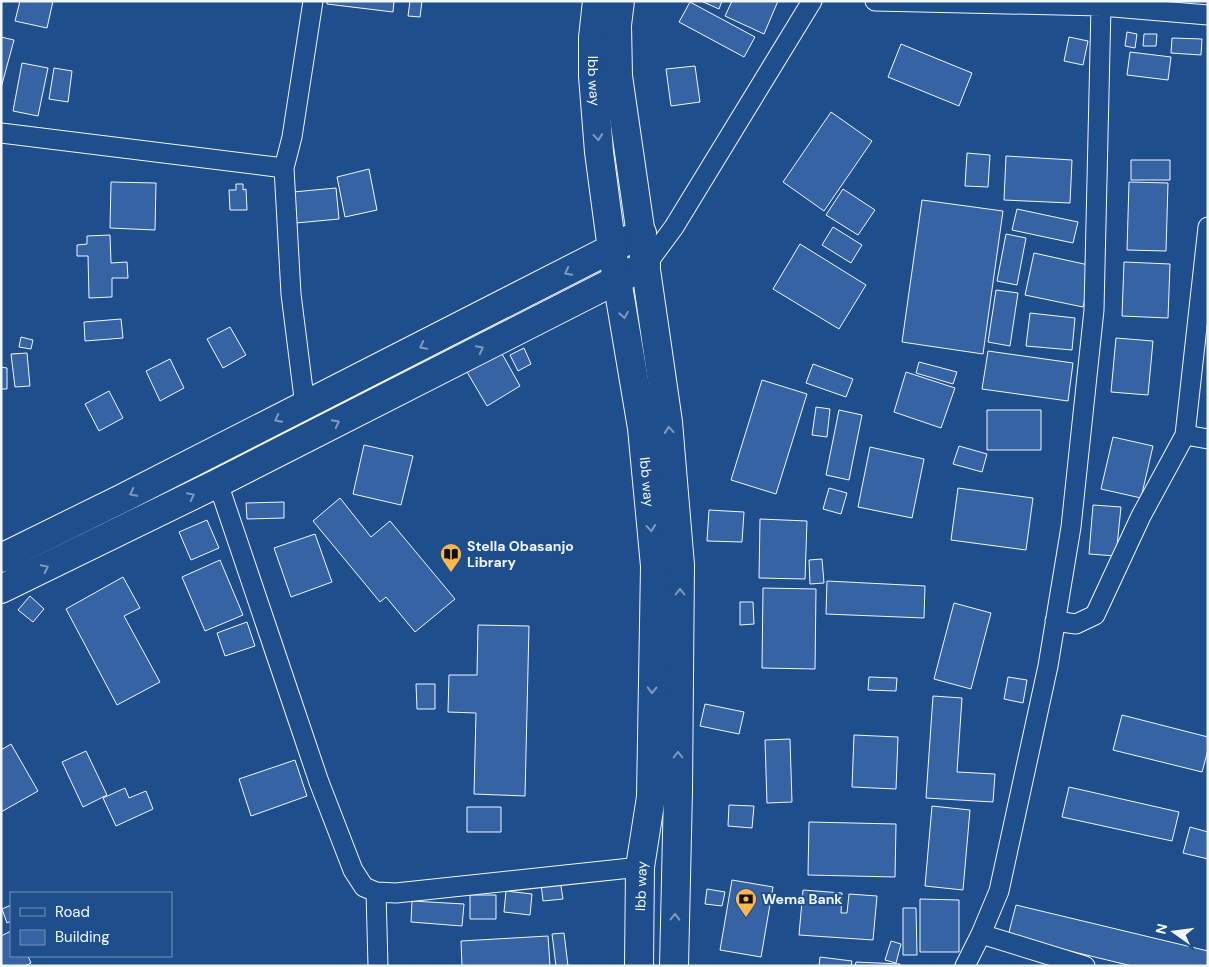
<svg xmlns="http://www.w3.org/2000/svg" width="1209" height="967" font-family="'DM Sans',sans-serif">
<style>
.building{fill:#3563a3;stroke:#f2f6ff}
.lines{fill:none;stroke-linecap:round;stroke-linejoin:round}
.street-casing{stroke:#f2f6ff;stroke-width:21}
.primary-casing{stroke:#f2f6ff;stroke-width:30}
.highway-casing{stroke:#f2f6ff;stroke-width:30}
.street{stroke:#1f4e8c;stroke-width:19}
.primary{stroke:#1f4e8c;stroke-width:28}
.highway{stroke:#1f4e8c;stroke-width:28}
.oneway{stroke:#7e9ac0}
.labels{text-anchor:middle;dominant-baseline:central;stroke-width:4;stroke-linejoin:round;paint-order:stroke}
.street-label{font-size:14px;fill:#f2f6ff;stroke:#1f4e8c}
.poi-label{font-size:14px;font-weight:bold;fill:#f2f6ff;stroke:#1f4e8c;text-anchor:start}
</style>
<rect width="100%" height="100%" fill="#1f4e8c"/>
<!-- building -->
<path class="building" d="M20,1h33l-6,27 -32,-7z
M327,1h67l-1,11 -66,-8z
M410,1h12l-2,16 -12,-1z
M701,1h21l-3,8z
M732,1h46l-14,33 -39,-18z
M690,2l65,35 -11,20 -65,-35z
M1127,32l10,2 -2,14 -10,-2z
M1144,34h13l-1,12h-13z
M1,37l13,3 -13,48z
M1069,37l19,4 -5,24 -19,-4z
M1172,38l30,1 -1,16 -30,-2z
M901,44l71,29 -13,33 -71,-29z
M1130,52l41,5 -3,23 -41,-5z
M22,63l26,5 -10,48 -25,-5z
M695,66l5,36 -29,4 -5,-37z
M54,68l18,3 -4,31 -19,-3z
M831,112l41,29 -48,70 -41,-29z
M967,153l23,2 -2,32 -23,-1z
M1006,156l66,4 -2,43 -66,-3z
M1131,160h39v20h-39z
M369,169l8,41 -32,7 -8,-40z
M111,182l45,1 -1,47 -45,-2z
M1129,182l39,1 -2,68 -39,-1z
M236,184h7v6l3,-1 1,21h-17l-1,-20h7z
M336,188l3,31 -43,4 -3,-31z
M843,189l32,21 -17,25 -32,-20z
M922,200l81,11 -20,143 -81,-12z
M1017,209l61,13 -5,21 -61,-13z
M833,227l29,18 -11,18 -29,-18z
M1006,234l20,4 -9,47 -20,-4z
M110,235l1,28 16,-1 1,16h-16v19l-23,1 -1,-42h-11v-11l10,-1v-8z
M800,244l66,41 -27,44 -66,-40z
M1034,253l59,13 -10,41 -58,-12z
M1124,262l46,2 -2,54 -46,-2z
M996,290l22,3 -8,53 -22,-4z
M1030,313l45,5 -3,32 -46,-4z
M121,319l2,19 -38,3 -1,-19z
M230,327l16,28 -23,13 -16,-29z
M21,337l12,3 -2,9 -12,-2z
M1116,338l37,3 -5,54 -37,-3z
M524,348l7,16 -13,7 -8,-16z
M988,351l85,12 -5,38 -86,-12z
M501,352l19,34 -33,20 -20,-34z
M27,353l3,33 -15,1 -4,-33z
M170,359l14,29 -24,13 -14,-30z
M919,362l38,10 -4,12 -37,-11z
M813,364l40,15 -7,18 -40,-14z
M1,367l6,1v21h-6z
M906,372l49,16 -14,40 -47,-16z
M762,380l45,14 -31,100 -45,-14z
M109,391l14,27 -24,13 -14,-27z
M816,407l14,2 -3,28 -15,-2z
M839,410l23,5 -13,65 -23,-5z
M987,410h54v40h-54z
M1113,437l40,9 -12,52 -40,-9z
M364,445l49,11 -12,49 -48,-11z
M959,446l28,8 -5,18 -29,-8z
M870,447l54,12 -12,59 -54,-11z
M829,488l18,5 -6,21 -18,-5z
M958,488l75,10 -7,52 -75,-10z
M340,498l31,39 19,-16 65,78 -40,33 -29,-35 -6,5 -67,-81z
M284,502v16l-37,1 -1,-16z
M1093,505l28,2 -5,49 -27,-2z
M709,510l35,2 -2,30 -35,-1z
M760,519l47,2 -2,58 -46,-1z
M207,520l12,28 -28,12 -12,-28z
M315,534l17,48 -41,15 -17,-49z
M822,559l2,24 -14,1 -1,-24z
M220,560l23,55 -38,16 -23,-54z
M123,577l17,31 -16,8 36,66 -43,23 -51,-96z
M827,581l98,5 -1,32 -98,-4z
M763,588l53,1 -1,80 -53,-1z
M30,596l14,13 -11,13 -15,-12z
M740,602h13l1,22 -14,1z
M954,603l37,10 -20,76 -37,-10z
M247,622l8,24 -30,10 -8,-23z
M478,625l51,1 -4,170 -51,-2 2,-81 -28,-1 1,-37h28z
M869,677l28,1 -1,13 -28,-1z
M1008,677l19,3 -4,23 -19,-4z
M416,684h19v25h-18z
M933,696l29,2 -5,74 38,2 -2,28 -67,-4z
M705,704l39,8 -5,22 -39,-8z
M1122,715l86,22v13l-6,22 -89,-22z
M854,735l44,2 -2,52 -44,-2z
M790,739l2,63 -25,1 -2,-63z
M11,744l27,47 -37,21v-62z
M86,751l21,44 -24,12 -21,-45z
M295,760l12,36 -56,20 -12,-37z
M1069,787l110,25 -7,29 -110,-24z
M125,788l4,10 17,-7 7,18 -37,17 -13,-28z
M729,805l25,1 -2,22 -24,-2z
M932,806l38,4 -7,80 -38,-4z
M467,807h34v25h-34z
M809,822l87,2 -1,53 -87,-2z
M1190,827l18,5v27l-25,-6z
M560,880l3,19 -20,2 -2,-18z
M732,880l41,7 -12,70 -41,-7z
M707,889l18,3 -3,14 -17,-2z
M803,890l39,3 -1,20h6l2,-19 28,2 -4,44 -74,-5z
M506,891l26,3 -2,21 -26,-3z
M470,895h26v24h-26z
M920,899l39,1v52h-39z
M412,901l52,3 -2,22 -51,-4z
M11,905v16l-4,2 -5,-14z
M1016,905l192,46v15h-76l-124,-30z
M903,908h13l1,47h-14z
M11,931v25h17l3,7 -6,3h-24v-30z
M564,933l4,33h-12l-4,-32z
M548,936l2,30h-88l-1,-25z
M891,941l10,3 -5,19 -11,-3z
M820,957l32,4 -1,5h-32z
M856,962l44,2v2h-45z"/>
<g class="lines">
<!-- street casing -->
<g class="street-casing">
<path id="street" d="M875,1l226,5 107,9
M1,133l283,35
M646,265l28,-38 138,-226
M305,406l-14,-112 -7,-126 8,-31 21,-136
M1185,435l23,4
M218,483l101,299 34,88 11,17 12,5 20,1 244,-26
M1055,621l21,3 19,-9 46,-99 44,-81 23,-208
M376,892l2,74
M965,966l16,-32
M1085,966l-104,-32 18,-43 49,-225 23,-139 23,-217 7,-304"/>
</g>
<!-- primary casing -->
<g class="primary-casing">
<path id="primary" d="M1,558l120,-59 521,-266
M1,589l217,-106 428,-218"/>
</g>
<!-- highway casing -->
<g class="highway-casing">
<g id="highway">
<path id="s1" d="M597,1l-4,37v38l6,76 13,98 30,178 13,138 -4,231 -11,70 -1,99"/>
<path d="M620,1l-3,24 1,51 50,346 12,143 -2,226 -4,175"/>
</g>
</g>
<!-- street -->
<use href="#street" class="street"/>
<!-- primary -->
<use href="#primary" class="primary"/>
<!-- highway -->
<use href="#highway" class="highway"/>
</g>
<!-- one-way arrows -->
<defs><path id="oneway-chevron" d="M-2-3.5L2.5 0L-2 3.5" fill="none" stroke-width="1.6" stroke-linecap="round" stroke-linejoin="round" transform="scale(1.25)"/></defs>
<g class="oneway">
<use href="#oneway-chevron" transform="translate(598 137) rotate(85)"/>
<use href="#oneway-chevron" transform="translate(568 272) rotate(153)"/>
<use href="#oneway-chevron" transform="translate(624 315) rotate(81)"/>
<use href="#oneway-chevron" transform="translate(423 346) rotate(153)"/>
<use href="#oneway-chevron" transform="translate(480 349) rotate(-27)"/>
<use href="#oneway-chevron" transform="translate(278 419) rotate(153)"/>
<use href="#oneway-chevron" transform="translate(336 423) rotate(-27)"/>
<use href="#oneway-chevron" transform="translate(669 430) rotate(-95)"/>
<use href="#oneway-chevron" transform="translate(133 493) rotate(153)"/>
<use href="#oneway-chevron" transform="translate(191 496) rotate(-26)"/>
<use href="#oneway-chevron" transform="translate(651 528) rotate(85)"/>
<use href="#oneway-chevron" transform="translate(45 568) rotate(-26)"/>
<use href="#oneway-chevron" transform="translate(680 592) rotate(-90)"/>
<use href="#oneway-chevron" transform="translate(652 690) rotate(91)"/>
<use href="#oneway-chevron" transform="translate(678 755) rotate(-90)"/>
<use href="#oneway-chevron" transform="translate(675 917) rotate(-89)"/>
</g>
<!-- icons -->
<defs>
<g id="library-pin" transform="scale(1.125)"><path d="M0 17L-7.5 6A9.5 9.5 0 1 1 7.5 6Z" fill="#ffb74d" stroke="#1f4e8c"/><path d="M-6-4Q-3-5.5-.7-3.5V5Q-3 3-6 4ZM6-4Q3-5.5 .7-3.5V5Q3 3 6 4Z" fill="#111"/></g>
<g id="bank-pin" transform="scale(1.125)"><path d="M0 17L-7.5 6A9.5 9.5 0 1 1 7.5 6Z" fill="#ffb74d" stroke="#1f4e8c"/><path d="M-6-4H6V4H-6ZM0-2.3a2.3 2.3 0 1 0 0 4.6a2.3 2.3 0 1 0 0-4.6Z" fill="#111"/></g>
</defs>
<g fill-rule="evenodd">
<use href="#library-pin" x="451" y="554"/>
<use href="#bank-pin" x="746" y="899"/>
</g>
<g class="labels">
<!-- street labels -->
<g class="street-label">
<text stroke="none"><textPath href="#s1" startOffset="80">Ibb way</textPath></text>
<text stroke="none"><textPath href="#s1" startOffset="485">Ibb way</textPath></text>
<text transform="translate(641 886) rotate(-88)">Ibb way</text>
</g>
<!-- poi labels -->
<g class="poi-label">
<text x="467" y="546">Stella Obasanjo<tspan x="467" dy="16">Library</tspan></text>
<text x="762" y="899">Wema Bank</text>
</g>
</g>
<!-- border -->
<rect width="1209" height="967" fill="none" stroke="#f2f6ff" stroke-width="5"/>
<!-- legend -->
<rect x="10" y="892" width="162" height="65" fill="#1f4e8c" stroke="#7391ba"/>
<rect x="20" y="908" width="25" height="8" fill="#1f4e8c" stroke="#7391ba"/>
<text x="55" y="917" font-size="15" fill="#f2f6ff">Road</text>
<rect x="20" y="930" width="25" height="15" fill="#3563a3" stroke="#7391ba"/>
<text x="55" y="942" font-size="15" fill="#f2f6ff">Building</text>
<!-- north arrow -->
<g transform="translate(1174 932) rotate(284)" stroke="#1f4e8c" stroke-width="4" paint-order="stroke">
<path d="M0-4L9 19L0 12L-9 19Z" fill="#f2f6ff"/>
<text y="-8" font-size="14" font-weight="bold" text-anchor="middle" fill="#f2f6ff">N</text>
</g>
</svg>
